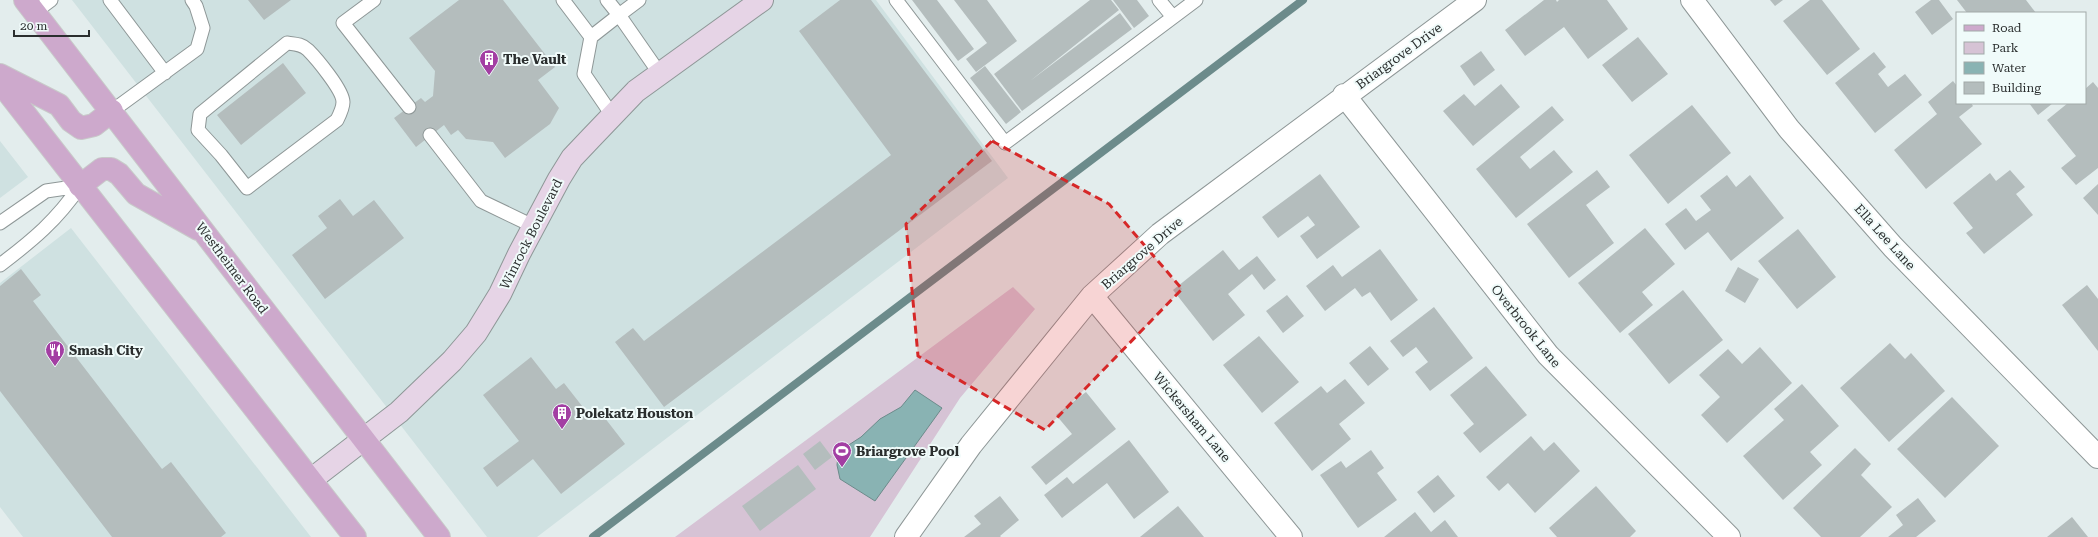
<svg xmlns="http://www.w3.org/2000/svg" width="2098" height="537" font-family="'Roboto Serif',serif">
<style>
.built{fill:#cfe1e1}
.green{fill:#d6c3d5}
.water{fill:#89b3b3;stroke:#6c8b8b}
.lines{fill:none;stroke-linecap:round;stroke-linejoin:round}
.stream{stroke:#6c8b8b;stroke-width:8}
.building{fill:#b4bdbd}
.lane-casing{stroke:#8e9797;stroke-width:15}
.street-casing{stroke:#8e9797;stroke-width:24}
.secondary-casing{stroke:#8e9797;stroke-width:24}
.primary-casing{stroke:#c8c9c9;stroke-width:24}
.lane{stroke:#fff;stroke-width:13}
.street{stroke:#fff;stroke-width:22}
.secondary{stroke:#e6d4e6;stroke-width:22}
.primary{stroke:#cda9cc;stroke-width:22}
.marked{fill:#d62828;fill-opacity:0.2;stroke:#d62828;stroke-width:3;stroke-dasharray:8 5;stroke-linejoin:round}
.labels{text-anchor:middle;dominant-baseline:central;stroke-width:4;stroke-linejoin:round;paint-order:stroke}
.street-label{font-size:13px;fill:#2a2e2e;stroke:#f0fbfa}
.poi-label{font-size:13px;font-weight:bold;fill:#2a2e2e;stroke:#f0fbfa;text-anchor:start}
</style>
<rect width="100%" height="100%" fill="#e3eded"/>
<!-- built -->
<path class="built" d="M72,0h804l132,178 -471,359h-50z
M0,141l28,36 -28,21z
M71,228l240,309h-288l-23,-30v-224z"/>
<!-- green -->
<path class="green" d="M1013,287l22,22 -75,89 -90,139h-195z"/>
<!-- water -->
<path class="water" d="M915,390l27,18 -67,93 -35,-22 -3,-14 1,-9 6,-8 17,-11 19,-18 21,-12z"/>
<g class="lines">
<!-- stream -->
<path class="stream" d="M593,537l710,-537"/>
</g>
<!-- building -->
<path class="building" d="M248,0h43l-27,20z
M459,0h44l52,67 -17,13 21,28 -9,16 -45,34 -12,-16 -27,-3 -8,-9 -7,5 -7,-10 -28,22 -22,-29 27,-20 4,4 8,-6 2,-25 -26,-33z
M840,0h31l121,161 -328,246 -49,-65 18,-14 11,13 247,-186 -92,-124z
M912,0h25l37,49 -16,12z
M954,0h33l30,41 -41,31 -10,-13 21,-16z
M1090,0h21l8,10 -89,71 90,-68 12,16 -110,82 -28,-37z
M1113,0h24l12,16 -15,12z
M1544,0h12l1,2 2,-2h48l21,29 -40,30 -24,-32 -39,29 -20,-26z
M1770,0h13l-8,6z
M1810,0h12l38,49 -33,26 -44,-54z
M1931,0h8l14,19 -21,16 -17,-23z
M1957,0h69l10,13h-69z
M1638,37l30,37 -36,28 -30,-37z
M1481,51l14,19 -21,16 -14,-20z
M1874,52l12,15 -8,7 10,13 17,-13 17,21 -47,38 -40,-50z
M283,63l23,30 -65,52 -24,-30z
M985,66l36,46 -15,12 -36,-46z
M1953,81l4,5v17h14l2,3 -14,11 23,27 -56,45 -32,-39 43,-36 -9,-12z
M2093,82l5,6v80l-22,17 -15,-17 15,-12 -29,-36 21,-17h17v-14z
M1501,84l19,23 -47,39 -30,-35 21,-17 11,12z
M2029,103h24l-15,12z
M1692,105l39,48 -63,51 -39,-49z
M1552,106l12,14 -44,37 10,12 24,-19 19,22 -57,46 -40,-49z
M1597,170l13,17 -24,18 28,38 -45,35 -42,-54z
M2010,170l15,17 -9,7 17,21 -49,39 -18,-21 7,-5 -20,-25 37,-30 6,8z
M1320,174l40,53 -43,32 -17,-23 15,-11 -7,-9 -30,22 -16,-21z
M1727,175l9,12 14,-12 34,43 -53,43 -23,-29 -23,18 -20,-26 21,-16 10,13 15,-11 -11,-14z
M2098,184v31l-15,-17z
M340,199l13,17 21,-16 30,38 -79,61 -33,-44 35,-27 -9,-12z
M1645,228l30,36 -33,28 11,13 -33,28 -42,-50z
M1798,229l38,48 -39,32 -39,-48z
M1380,249l38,51 -27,21 -21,-29 -8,5 -7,-9 -30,23 -19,-25 27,-21 9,12z
M1223,250l16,20 18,-14 19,24 -12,10 -12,-16 -24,20 17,21 -32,26 -40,-51z
M1738,267l21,12 -14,24 -20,-12z
M21,269l20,26 -8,6 129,168 9,-7 55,71 -5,4h-109l-112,-146v-105z
M2087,285l11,14v52l-36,-46z
M1683,290l40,50 -54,44 -41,-50z
M1287,295l17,21 -21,17 -17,-22z
M1434,307l39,51 -43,33 -15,-19 13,-10 -12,-15 -13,10 -13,-16z
M1259,336l40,46 -37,31 -39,-48z
M1890,343l15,16 6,-6 34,38 -56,51 -49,-54z
M1370,346l19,23 -21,17 -19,-23z
M1760,347l32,36 -65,60 -26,-28 19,-18 -21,-22 29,-26 14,15z
M531,357l25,32 8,-6 29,37 8,-7 24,31 -64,50 -28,-35 -36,28 -14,-19 36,-27 -36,-46z
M1486,366l41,49 -47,38 -17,-20 11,-9 -24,-29z
M1345,379l20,24 -26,21 12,15 -39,32 -38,-48 47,-37 6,7z
M1802,384l37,42 -29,26 12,13 -39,35 -40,-44 41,-36 -10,-11z
M1086,392l30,37 -70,56 -15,-18 41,-33 -16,-19z
M1952,397l47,49 -54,52 -48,-49z
M1531,436l13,15 10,-9 26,29 -45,42 -27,-30 -9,8 -13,-14z
M1129,440l40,52 -35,27 -27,-36 -45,35 -18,-23 23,-18 6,7z
M820,441l12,16 -17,13 -12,-16z
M1855,448l16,16 -10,11 31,32 -32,30h-39l-28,-29z
M1371,450l13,18 -7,5 20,27 -39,28 -38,-53 21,-14 5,7z
M798,465l18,24 -56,42 -18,-25z
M1438,475l17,21 -21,17 -17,-21z
M1596,486l40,45 -6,6h-73l-8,-9z
M1000,496l19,24 -19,16 1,1h-37l17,-13 -7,-8z
M1918,498l18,23 -20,16h-28l15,-12 -7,-10z
M1178,506l26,31h-64z
M1415,512l16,20 14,-12 13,17h-74z
M2072,517l16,20h-41z"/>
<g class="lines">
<!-- lane casing -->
<g class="lane-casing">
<path id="lane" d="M110,0l55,73
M374,0l-31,23 66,84
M563,0l28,37 -7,37 28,41
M639,0l-20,15 41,59
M896,0l109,143 191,-143
M1159,0l14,17
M35,12l16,-12
M591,37l28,-22 -12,-15
M287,43c8,1 15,1 21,7 8,8 35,40 35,52 0,6 -3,12 -6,18l-90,68 -26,-33 -23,-25 2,-16z
M112,111l85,-62 6,-21 -7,-22 -4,-6
M430,135l51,66 52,25
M0,223l46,-32 34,-5c-23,34 -47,54 -80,79"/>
</g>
<!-- street casing -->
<g class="street-casing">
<path id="street" d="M1692,0l97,129 104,118 205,210
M1344,95l204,260 181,182
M1092,296l199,241
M906,537l65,-92 121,-149 68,-62 315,-234"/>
</g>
<!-- secondary casing -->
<g class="secondary-casing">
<path id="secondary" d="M312,479l87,-67 53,-51 24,-28 24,-39 19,-40 40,-75 13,-21 18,-19 46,-48 126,-91"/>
</g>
<!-- primary casing -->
<g class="primary-casing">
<path id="primary" d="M25,0l414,537
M0,75l59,30 12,16 10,7 13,-3 18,-14
M0,82l355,455
M80,186l22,-17h9l8,5 17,20 62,35"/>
</g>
<!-- lane -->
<use href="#lane" class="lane"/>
<!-- street -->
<use href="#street" class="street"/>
<!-- secondary -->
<use href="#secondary" class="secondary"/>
<!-- primary -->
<use href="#primary" class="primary"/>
</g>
<!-- marked area -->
<path class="marked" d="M992,141l117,63 73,85 -137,141 -127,-74 -12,-132z"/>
<!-- icons -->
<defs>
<g id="building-pin" transform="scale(1)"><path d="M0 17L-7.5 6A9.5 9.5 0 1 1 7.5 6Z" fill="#a33ea3" stroke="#f0fbfa"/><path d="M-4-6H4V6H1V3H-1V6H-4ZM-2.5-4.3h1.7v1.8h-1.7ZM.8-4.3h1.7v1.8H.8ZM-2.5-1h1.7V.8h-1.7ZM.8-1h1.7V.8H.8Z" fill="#fff"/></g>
<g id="restaurant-pin" transform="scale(1)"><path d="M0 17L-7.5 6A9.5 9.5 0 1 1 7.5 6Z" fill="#a33ea3" stroke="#f0fbfa"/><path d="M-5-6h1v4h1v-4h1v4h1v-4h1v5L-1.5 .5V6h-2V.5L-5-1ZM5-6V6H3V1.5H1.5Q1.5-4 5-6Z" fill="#fff"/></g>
<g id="stadium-pin" transform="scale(1)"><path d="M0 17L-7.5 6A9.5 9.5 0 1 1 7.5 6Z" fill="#a33ea3" stroke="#f0fbfa"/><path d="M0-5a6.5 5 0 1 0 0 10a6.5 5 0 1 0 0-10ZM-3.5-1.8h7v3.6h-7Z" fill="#fff"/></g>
</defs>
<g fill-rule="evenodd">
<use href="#building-pin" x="489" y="59"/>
<use href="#restaurant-pin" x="55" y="350"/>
<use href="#building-pin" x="562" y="413"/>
<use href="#stadium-pin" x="842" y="451"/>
</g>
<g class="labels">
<!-- street labels -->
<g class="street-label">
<text transform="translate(1399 56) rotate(-36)">Briargrove Drive</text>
<text transform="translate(531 234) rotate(-63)">Winrock Boulevard</text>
<text transform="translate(1885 237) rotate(48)">Ella Lee Lane</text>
<text transform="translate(1142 253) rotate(-41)">Briargrove Drive</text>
<text transform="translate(232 268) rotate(53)">Westheimer Road</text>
<text transform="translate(1526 326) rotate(51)">Overbrook Lane</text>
<text transform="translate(1192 417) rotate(50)">Wickersham Lane</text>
</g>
<!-- poi labels -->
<g class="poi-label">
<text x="503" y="59">The Vault</text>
<text x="69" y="350">Smash City</text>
<text x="576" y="413">Polekatz Houston</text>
<text x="856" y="451">Briargrove Pool</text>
</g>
</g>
<!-- legend -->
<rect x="1956" y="12" width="130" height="92" fill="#f0fbfa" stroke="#a1a9a8"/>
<rect x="1964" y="25" width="20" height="6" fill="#cda9cc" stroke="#a1a9a8"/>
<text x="1992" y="32" font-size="12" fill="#2a2e2e">Road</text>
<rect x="1964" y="42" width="20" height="12" fill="#d6c3d5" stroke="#a1a9a8"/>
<text x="1992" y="52" font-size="12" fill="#2a2e2e">Park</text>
<rect x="1964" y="62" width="20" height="12" fill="#89b3b3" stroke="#a1a9a8"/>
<text x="1992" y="72" font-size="12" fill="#2a2e2e">Water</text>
<rect x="1964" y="82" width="20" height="12" fill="#b4bdbd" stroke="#a1a9a8"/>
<text x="1992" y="92" font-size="12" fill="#2a2e2e">Building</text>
<!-- scale -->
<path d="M14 30v6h75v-6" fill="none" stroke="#2a2e2e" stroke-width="2"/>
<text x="20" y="30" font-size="12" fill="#2a2e2e" stroke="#f0fbfa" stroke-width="3" paint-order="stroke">20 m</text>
</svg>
